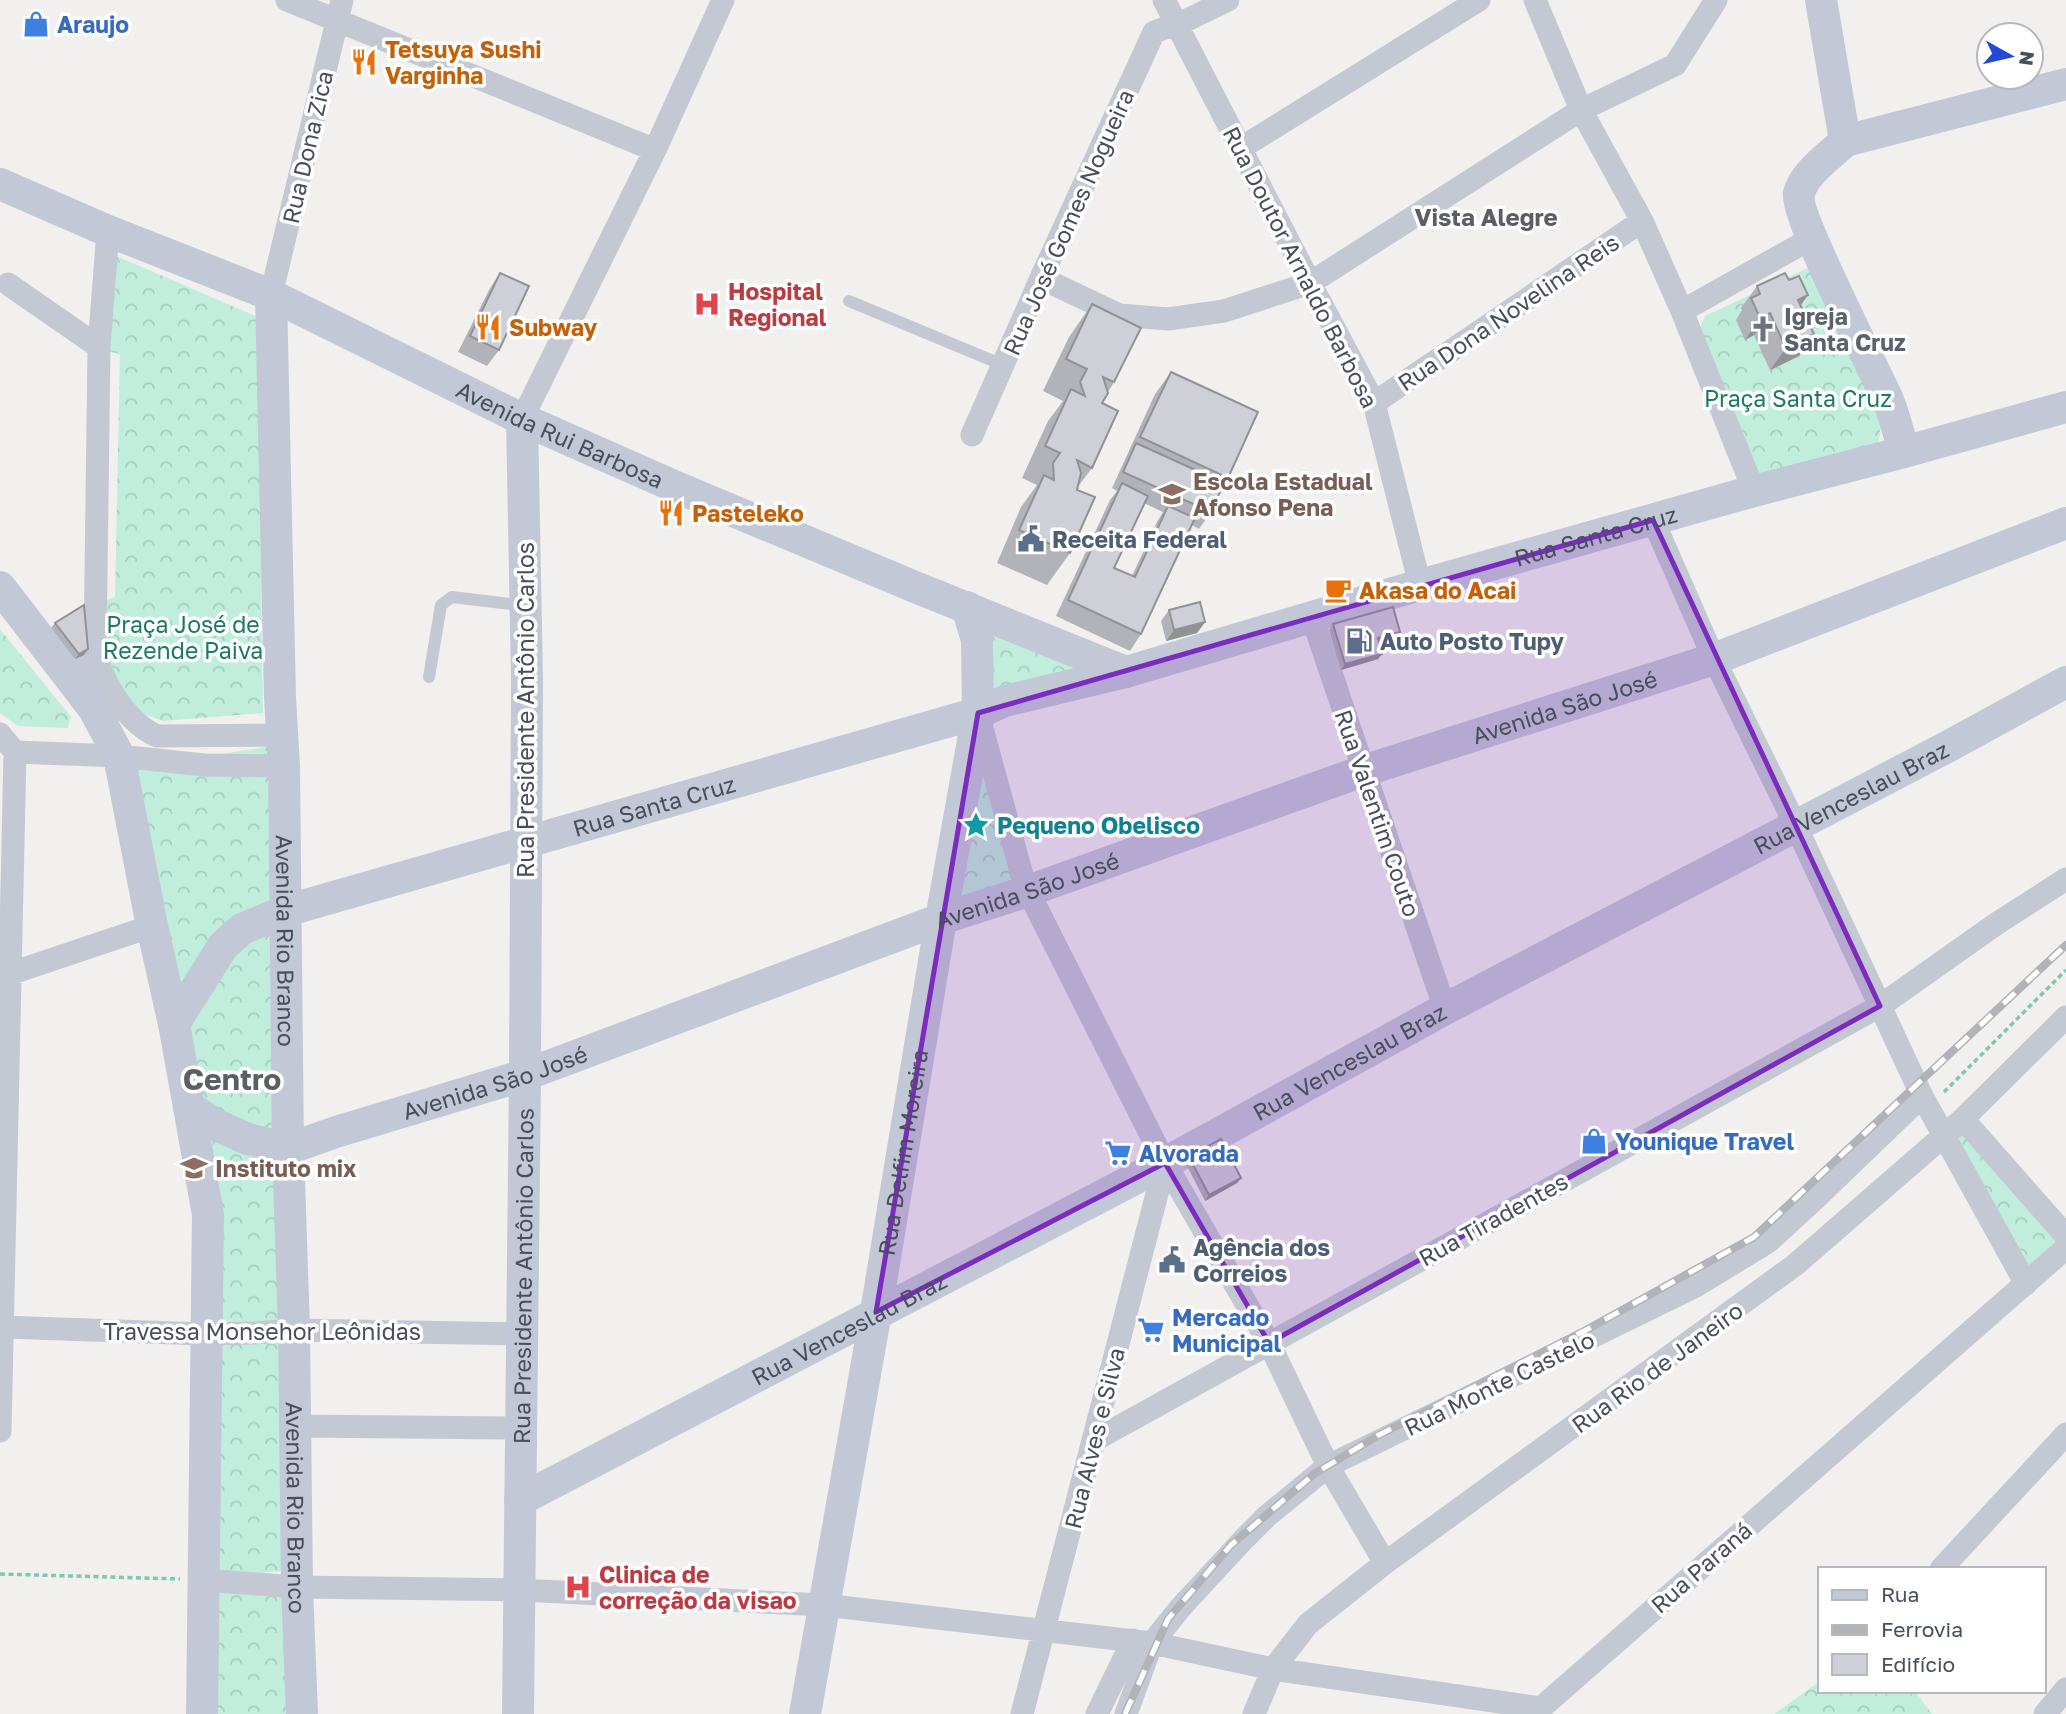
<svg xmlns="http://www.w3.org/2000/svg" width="2066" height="1714" font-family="'Golos Text',sans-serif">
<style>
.forest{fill:url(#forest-crowns)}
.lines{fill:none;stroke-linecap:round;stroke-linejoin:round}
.path{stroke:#7ac9b4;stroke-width:3.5;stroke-dasharray:5 3.5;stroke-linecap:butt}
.lane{stroke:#c4c8d3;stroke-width:12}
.street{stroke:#c4c8d3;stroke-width:23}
.secondary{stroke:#c3c8d7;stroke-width:32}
.rail-casing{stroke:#b2b3b9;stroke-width:8}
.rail{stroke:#fff;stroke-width:5;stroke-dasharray:16;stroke-linecap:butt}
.wall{fill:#b2b3b9;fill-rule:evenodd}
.shaded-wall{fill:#919296}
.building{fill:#cfd0d7;stroke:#919296;stroke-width:2}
.marked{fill:#7b2cbf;fill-opacity:0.2;stroke:#7b2cbf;stroke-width:5;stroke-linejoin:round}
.labels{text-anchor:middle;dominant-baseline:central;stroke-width:7;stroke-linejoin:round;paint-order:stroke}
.shop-label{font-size:23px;font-weight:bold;fill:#366cbe;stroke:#fff;text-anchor:start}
.food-label{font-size:23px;font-weight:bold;fill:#c56008;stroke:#fff;text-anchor:start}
.street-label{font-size:23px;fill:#484e5c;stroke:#fff}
.health-label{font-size:23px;font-weight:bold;fill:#be3a42;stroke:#fff;text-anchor:start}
.worship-label{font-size:23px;font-weight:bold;fill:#5b616d;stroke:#fff;text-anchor:start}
.park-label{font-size:23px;fill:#1c7a60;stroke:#fff}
.education-label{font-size:23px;font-weight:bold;fill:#785e54;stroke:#fff;text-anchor:start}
.service-label{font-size:23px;font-weight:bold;fill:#4e5e75;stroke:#fff;text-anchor:start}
.culture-label{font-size:23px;font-weight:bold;fill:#0d838f;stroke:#fff;text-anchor:start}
.neighbourhood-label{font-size:24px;font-weight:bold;fill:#5c5e64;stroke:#fff}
.district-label{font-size:30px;font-weight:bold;fill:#5c5e64;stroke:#fff}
</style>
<defs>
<pattern id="forest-crowns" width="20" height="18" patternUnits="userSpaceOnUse" patternTransform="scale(1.75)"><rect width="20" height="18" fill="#c0eddc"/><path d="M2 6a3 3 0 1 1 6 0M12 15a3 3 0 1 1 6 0" fill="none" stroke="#a6cdbf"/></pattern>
</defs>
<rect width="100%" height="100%" fill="#f2f0ef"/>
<!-- forest -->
<path class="forest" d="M107,252l151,65 5,396 -100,8 -26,-9 -17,-23 -16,-34 -3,-53 14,-5 5,-243 -18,-4z
M1808,268l75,144 -5,33 -106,34 -19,-8 -54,-140 6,-15z
M981,621l120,49 -109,26z
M0,629l71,88 -3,11 -50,-2 -18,-13z
M979,726l40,152 -73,31z
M271,746l8,389 -72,-14 -74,-316 5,-50 84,-1z
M1962,1126l102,118 -37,30 -76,-136z
M197,1131l82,17 7,423 -31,2 -48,-2z
M208,1586l70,1 10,17 2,110h-86z
M1819,1682v9h96l17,23h-158z"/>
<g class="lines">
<!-- path -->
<path class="path" d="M1944,1092l122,-122
M0,1574l180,5"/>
<!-- lane -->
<path class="lane" d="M849,301l154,64
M429,677l12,-72 11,-8 74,9"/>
<!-- street -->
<path class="street" d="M287,0l368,150
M1164,0l146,283 64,120 46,182
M1535,0l46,110 61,111 40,90 72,180
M1241,148l238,-148
M108,231l-9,116 -4,303c6,31 32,73 62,86l125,-1
M1041,278l78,37 49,4 56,-8 86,-28 271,-173 94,-45 41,-65
M8,284l91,63
M271,295l71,-295
M1682,311l130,-73
M1374,403l268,-182
M522,419l133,-269 68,-150
M972,435l69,-157 113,-246 31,-11 43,-21
M1653,520l61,139 82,167 126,270 104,188
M1312,617l133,392
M980,721l42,154 6,16 137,272 104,180 59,123 57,97
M0,734l15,18 104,4 85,9 80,1
M0,977l152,-51
M1963,1119l103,117
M3,1327l202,7 48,-1 41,-3 227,4
M294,1426l226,2
M0,1431l15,-679
M1093,1441l787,-435 116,-82 70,-45
M1941,1569l125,-135
M203,1580l94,7 223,3 304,15 328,38 121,26 268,39 525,-460
M1022,1714l143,-551
M1097,1714l36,-74
M1126,1714l26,-71 29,-36 63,-68 23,-23 61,-50 368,-180 72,-44 48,-44 106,-102
M1254,1714l19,-45 35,-45 77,-61 410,-298 168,-146 103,-102
M2045,1714l21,-25"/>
<!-- secondary -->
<g class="secondary">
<path d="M1821,0l24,141"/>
<path d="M1845,141c-15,15 -40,31 -46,52 -5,21 76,178 89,207 7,17 11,35 16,52"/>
<path d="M1845,141l221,-57"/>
<path id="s1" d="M0,184l108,47 163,64 251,124 154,68 239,100 211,85"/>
<path id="s2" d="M271,295l9,402 4,69 4,383 6,181 3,257 5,127"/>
<path d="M0,587l94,122 25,47 33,170 22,98 15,83 19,108 -6,499"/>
<path d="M66,670l19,-1 10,-19"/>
<path id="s3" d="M174,1024l49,-78 19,-17 43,-18 693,-198 27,-12 121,-29 294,-87 334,-94 150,-39 162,-45"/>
<path id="s4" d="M189,1107l27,18 32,14 40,10 48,-17 189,-57 416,-156 87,-28 335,-120 351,-112 352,-136"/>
<path id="s5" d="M520,1500l645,-337 280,-154 504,-263 117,-64"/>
<path id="s6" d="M518,1714l7,-639 2,-395 -5,-261"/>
<path id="s7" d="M805,1714l71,-402 65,-393 37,-206 -1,-73 -10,-33"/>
</g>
<!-- rail casing -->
<g class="rail-casing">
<path id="rail" d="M1125,1714l43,-95 63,-74 83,-71 63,-38 209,-106 168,-93 312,-292"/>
</g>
<!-- rail -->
<use href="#rail" class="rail"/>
</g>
<!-- wall -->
<path class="wall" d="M500,273l-1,77 -12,16 -29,-14 31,-62z
M1789,280l19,15 -7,10 -2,51 -29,14 -16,-35 -9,5 -9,-20 6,-10 -1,-2 16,-22z
M1092,304l22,78 -6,10 -6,11 -10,65 -15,20 -7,65 -23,32 -50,-22 24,-56 16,-22 -15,-7 26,-57 15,-20 -20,-10 26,-54z
M1171,372l57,106 -4,5 -13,29 -12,17 -7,-4 -51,109 -11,17 -74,-35 54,-116 7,-9 -5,-3 43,-94zM1144,503l19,9 -6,10 -25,54 -18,-8z
M1169,610l36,12 -8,11 -31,8 -5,-20z
M55,623l29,32 -9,4 -24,-31z
M1333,624l67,8 -4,5 -17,5 3,12 -4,5 -37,11 -12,-40z
M1189,1157l52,21 -4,5 -32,18 -20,-39z"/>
<!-- shaded-wall -->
<path class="shaded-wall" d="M1808,295l-16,22 6,-17z
M1770,313l-16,22 -9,5 15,-22z
M1814,334l-15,22 -29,14 16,-22z
M1205,622l-8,11 -31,8 8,-11z
M1400,632l-4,5 -22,7 4,-6z
M88,649l-4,6 -9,4 4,-5z
M1382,654l-4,5 -37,11 4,-6z
M1241,1178l-4,5 -32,18 4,-6z"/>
<!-- building -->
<path class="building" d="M500,273l29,13 -30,64 -29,-14z
M1785,273l4,7 10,-4 9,19 -10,5 16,34 -28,14 -16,-35 -10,5 -9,-20 9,-4 -3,-8z
M1092,304l49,24 -27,54 -11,-5 5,16 -6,10 16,8 -26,57 -15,-8 4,13 -4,17 18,7 -25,56 -51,-23 25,-55 10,5 -1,-17 7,-10 -15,-7 26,-57 14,7 -5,-14 7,-13 -21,-10z
M1171,372l87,40 -30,66 -88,-41z
M1136,443l88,40 -13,29 -88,-40z
M1122,483l26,13 -34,72 21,9 33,-71 27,12 -54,116 -73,-34z
M1200,602l5,20 -31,8 -5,-20z
M84,605l4,44 -9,5 -24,-31z
M1393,607l7,25 -22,6 4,16 -37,10 -12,-40z
M1221,1139l20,39 -32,17 -20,-38z"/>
<!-- marked area -->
<path class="marked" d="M1653,520l227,486 -611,337 -104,-180 -289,149 102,-599z"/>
<!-- icons -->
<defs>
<g id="shop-bare" transform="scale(2.1)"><path d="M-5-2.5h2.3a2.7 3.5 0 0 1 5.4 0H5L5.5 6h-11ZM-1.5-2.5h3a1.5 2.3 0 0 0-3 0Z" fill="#3f7fe0" stroke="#fff" stroke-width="2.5" paint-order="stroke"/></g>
<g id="restaurant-bare" transform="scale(2.1)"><path d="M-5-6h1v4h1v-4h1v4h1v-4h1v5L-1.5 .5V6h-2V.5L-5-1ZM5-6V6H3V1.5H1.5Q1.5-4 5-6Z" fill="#e8710a" stroke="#fff" stroke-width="2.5" paint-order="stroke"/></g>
<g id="hospital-bare" transform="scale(2.1)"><path d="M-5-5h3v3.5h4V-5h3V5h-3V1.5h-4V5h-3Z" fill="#e0444e" stroke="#fff" stroke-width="2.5" paint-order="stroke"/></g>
<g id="church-bare" transform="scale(2.1)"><path d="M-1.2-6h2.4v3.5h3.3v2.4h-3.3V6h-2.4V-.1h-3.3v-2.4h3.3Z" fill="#6b7280" stroke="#fff" stroke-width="2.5" paint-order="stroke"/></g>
<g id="school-bare" transform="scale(2.1)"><path d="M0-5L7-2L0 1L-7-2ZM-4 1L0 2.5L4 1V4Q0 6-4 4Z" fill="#8d6e63" stroke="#fff" stroke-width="2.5" paint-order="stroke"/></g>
<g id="civic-bare" transform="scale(2.1)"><path d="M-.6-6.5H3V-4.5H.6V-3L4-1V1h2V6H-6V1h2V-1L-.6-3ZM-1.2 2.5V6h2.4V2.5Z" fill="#5c6f8a" stroke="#fff" stroke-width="2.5" paint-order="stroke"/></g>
<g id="cafe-bare" transform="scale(2.1)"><path d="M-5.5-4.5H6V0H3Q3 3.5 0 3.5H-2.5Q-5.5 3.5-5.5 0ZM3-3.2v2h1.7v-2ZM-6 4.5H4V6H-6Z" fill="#e8710a" stroke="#fff" stroke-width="2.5" paint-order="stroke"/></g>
<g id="fuel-bare" transform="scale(2.1)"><path d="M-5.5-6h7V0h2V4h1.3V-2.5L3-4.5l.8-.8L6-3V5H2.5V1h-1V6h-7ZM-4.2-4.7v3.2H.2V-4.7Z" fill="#5c6f8a" stroke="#fff" stroke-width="2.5" paint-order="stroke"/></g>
<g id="sight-bare" transform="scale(2.1)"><path d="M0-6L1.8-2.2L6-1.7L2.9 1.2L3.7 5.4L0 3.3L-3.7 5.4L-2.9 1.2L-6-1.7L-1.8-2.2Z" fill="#0f9aa8" stroke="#fff" stroke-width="2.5" paint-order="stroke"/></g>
<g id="supermarket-bare" transform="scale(2.1)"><path d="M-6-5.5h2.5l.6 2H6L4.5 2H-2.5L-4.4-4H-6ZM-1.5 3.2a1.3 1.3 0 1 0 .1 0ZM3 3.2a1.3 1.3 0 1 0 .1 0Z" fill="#3f7fe0" stroke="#fff" stroke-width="2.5" paint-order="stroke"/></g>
<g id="university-bare" transform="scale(2.1)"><path d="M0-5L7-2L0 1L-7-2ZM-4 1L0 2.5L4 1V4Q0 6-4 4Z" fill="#8d6e63" stroke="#fff" stroke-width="2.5" paint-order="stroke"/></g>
</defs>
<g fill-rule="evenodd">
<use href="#shop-bare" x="36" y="24"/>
<use href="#restaurant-bare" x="364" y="62"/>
<use href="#hospital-bare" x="707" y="304"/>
<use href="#restaurant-bare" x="488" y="327"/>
<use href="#church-bare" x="1763" y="329"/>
<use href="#school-bare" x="1172" y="494"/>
<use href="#restaurant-bare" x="671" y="513"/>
<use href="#civic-bare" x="1031" y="539"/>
<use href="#cafe-bare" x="1338" y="590"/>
<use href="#fuel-bare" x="1359" y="641"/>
<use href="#sight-bare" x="976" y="825"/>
<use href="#shop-bare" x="1594" y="1141"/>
<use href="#supermarket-bare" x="1118" y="1153"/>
<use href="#university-bare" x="194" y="1168"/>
<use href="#civic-bare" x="1172" y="1260"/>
<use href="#supermarket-bare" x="1151" y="1330"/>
<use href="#hospital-bare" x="578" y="1587"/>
</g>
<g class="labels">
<!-- shop labels -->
<g class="shop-label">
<text x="57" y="24">Araujo</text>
<text x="1615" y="1141">Younique Travel</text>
<text x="1139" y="1153">Alvorada</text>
<text x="1172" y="1317">Mercado<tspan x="1172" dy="26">Municipal</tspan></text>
</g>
<!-- food labels -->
<g class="food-label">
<text x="385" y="49">Tetsuya Sushi<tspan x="385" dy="26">Varginha</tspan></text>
<text x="509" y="327">Subway</text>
<text x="692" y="513">Pasteleko</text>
<text x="1359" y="590">Akasa do Acai</text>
</g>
<!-- street labels -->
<g class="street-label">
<text transform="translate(307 147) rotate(-77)">Rua Dona Zica</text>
<text transform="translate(1068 222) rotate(-66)">Rua José Gomes Nogueira</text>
<text transform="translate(1301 267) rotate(63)">Rua Doutor Arnaldo Barbosa</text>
<text transform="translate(1508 312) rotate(-34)">Rua Dona Novelina Reis</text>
<text stroke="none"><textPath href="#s1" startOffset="614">Avenida Rui Barbosa</textPath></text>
<text stroke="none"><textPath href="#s3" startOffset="1528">Rua Santa Cruz</textPath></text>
<text stroke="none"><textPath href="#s4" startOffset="1460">Avenida São José</textPath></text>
<text transform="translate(525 710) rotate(-90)">Rua Presidente Antônio Carlos</text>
<text stroke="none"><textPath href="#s5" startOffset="1505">Rua Venceslau Braz</textPath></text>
<text stroke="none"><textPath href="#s3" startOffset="548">Rua Santa Cruz</textPath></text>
<text transform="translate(1378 813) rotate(71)">Rua Valentim Couto</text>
<text stroke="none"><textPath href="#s4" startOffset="892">Avenida São José</textPath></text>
<text stroke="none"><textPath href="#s2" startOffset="646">Avenida Rio Branco</textPath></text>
<text stroke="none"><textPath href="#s5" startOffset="938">Rua Venceslau Braz</textPath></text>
<text stroke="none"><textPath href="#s4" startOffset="326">Avenida São José</textPath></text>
<text stroke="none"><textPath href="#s7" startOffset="570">Rua Delfim Moreira</textPath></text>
<text transform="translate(1493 1219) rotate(-29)">Rua Tiradentes</text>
<text stroke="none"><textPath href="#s6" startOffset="438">Rua Presidente Antônio Carlos</textPath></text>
<text stroke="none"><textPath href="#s5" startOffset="371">Rua Venceslau Braz</textPath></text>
<text x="262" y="1331">Travessa Monsehor Leônidas</text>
<text transform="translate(1657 1367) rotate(-36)">Rua Rio de Janeiro</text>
<text transform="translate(1499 1383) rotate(-26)">Rua Monte Castelo</text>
<text transform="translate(1094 1438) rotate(-76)">Rua Alves e Silva</text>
<text stroke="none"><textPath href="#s2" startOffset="1213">Avenida Rio Branco</textPath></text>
<text transform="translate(1701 1567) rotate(-41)">Rua Paraná</text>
</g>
<!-- health labels -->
<g class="health-label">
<text x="728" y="291">Hospital<tspan x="728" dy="26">Regional</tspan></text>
<text x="599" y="1574">Clinica de<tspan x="599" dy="26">correção da visao</tspan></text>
</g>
<!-- worship labels -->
<g class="worship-label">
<text x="1784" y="316">Igreja<tspan x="1784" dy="26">Santa Cruz</tspan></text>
</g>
<!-- park labels -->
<g class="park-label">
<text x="1798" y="398">Praça Santa Cruz</text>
<text x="183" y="624">Praça José de<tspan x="183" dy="26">Rezende Paiva</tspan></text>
</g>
<!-- education labels -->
<g class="education-label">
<text x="1193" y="481">Escola Estadual<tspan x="1193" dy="26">Afonso Pena</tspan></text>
<text x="215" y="1168">Instituto mix</text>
</g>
<!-- service labels -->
<g class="service-label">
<text x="1052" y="539">Receita Federal</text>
<text x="1380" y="641">Auto Posto Tupy</text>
<text x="1193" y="1247">Agência dos<tspan x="1193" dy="26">Correios</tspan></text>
</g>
<!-- culture labels -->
<g class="culture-label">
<text x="997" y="825">Pequeno Obelisco</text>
</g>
<!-- neighbourhood labels -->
<g class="neighbourhood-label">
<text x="1486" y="216">Vista Alegre</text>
</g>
<!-- district labels -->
<g class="district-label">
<text x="232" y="1079">Centro</text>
</g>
</g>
<!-- legend -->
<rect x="1818" y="1567" width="228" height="126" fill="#ffffff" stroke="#b6b8be" stroke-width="2"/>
<rect x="1832" y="1590" width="35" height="10" fill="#c3c8d7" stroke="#b6b8be" stroke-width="2"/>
<text x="1881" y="1602" font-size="21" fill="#484e5c">Rua</text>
<rect x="1832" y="1625" width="35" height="10" fill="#b2b3b9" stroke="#b6b8be" stroke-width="2"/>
<text x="1881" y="1637" font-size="21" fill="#484e5c">Ferrovia</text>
<rect x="1832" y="1654" width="35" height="21" fill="#cfd0d7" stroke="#b6b8be" stroke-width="2"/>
<text x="1881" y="1672" font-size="21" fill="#484e5c">Edifício</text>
<!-- north arrow -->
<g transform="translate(2010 56) rotate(98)"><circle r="33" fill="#ffffff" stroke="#b6b8be" stroke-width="2"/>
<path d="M0-5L12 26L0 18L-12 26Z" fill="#2349d8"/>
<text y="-10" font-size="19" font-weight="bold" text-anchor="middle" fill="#484e5c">N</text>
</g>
</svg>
